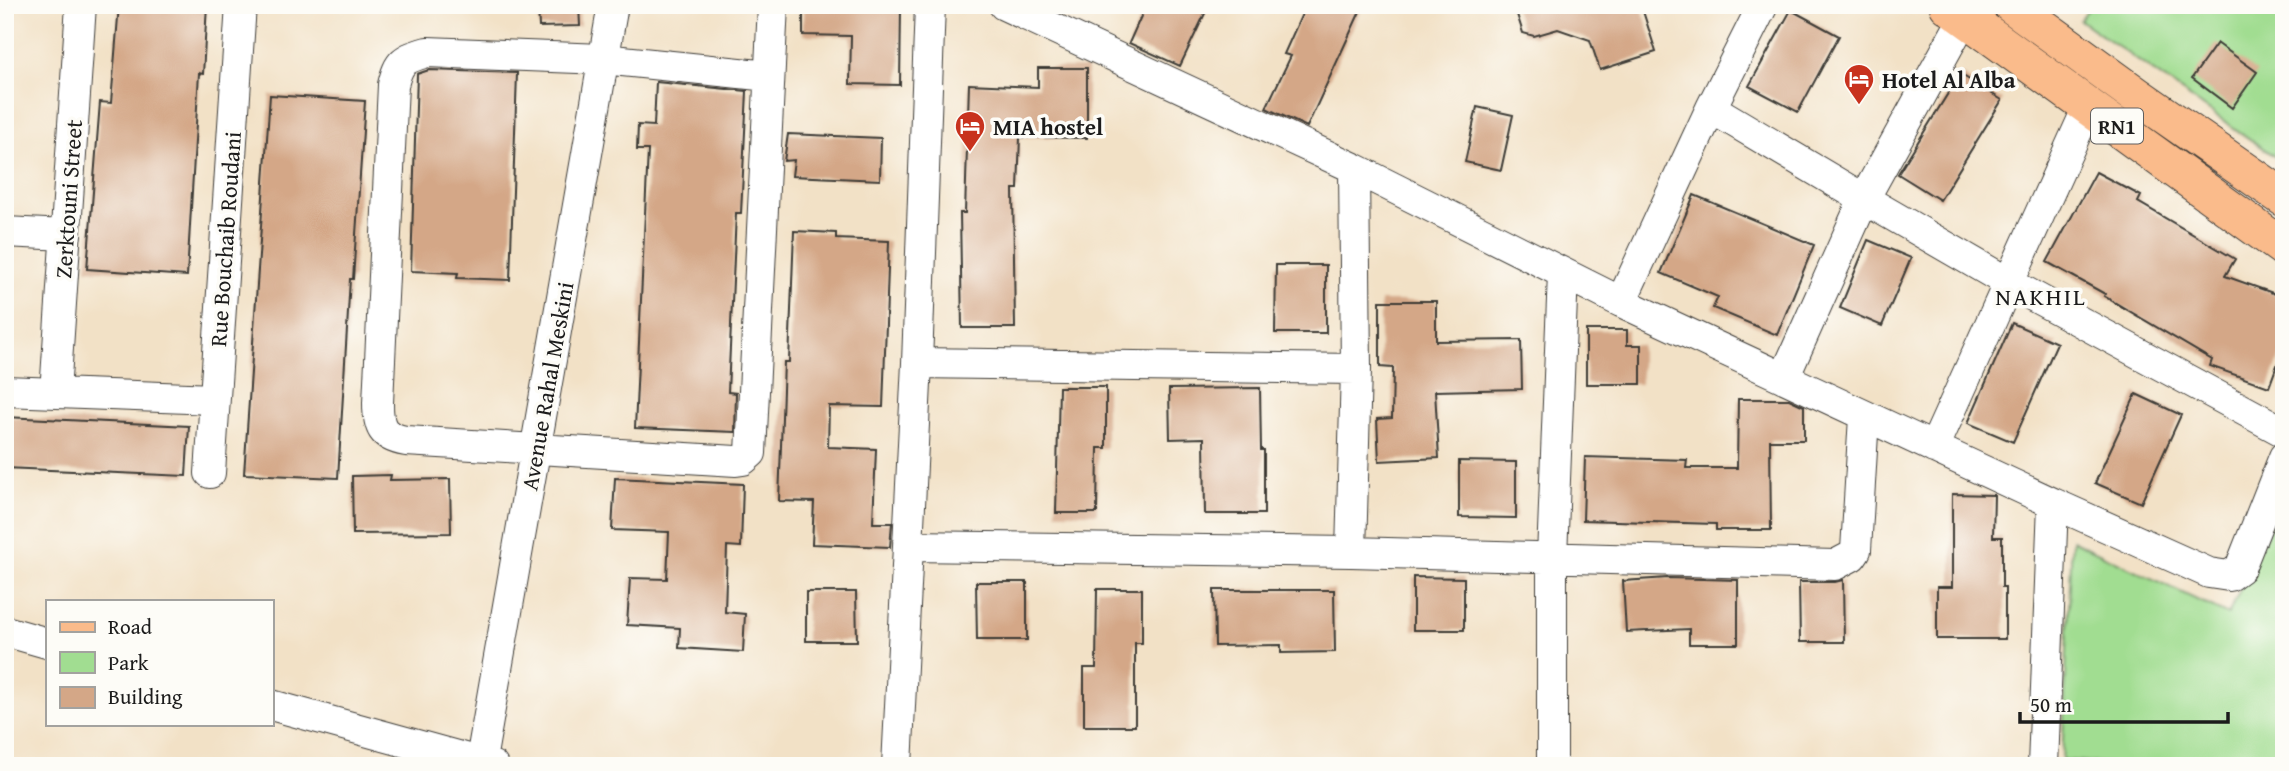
<svg xmlns="http://www.w3.org/2000/svg" width="2289" height="771" font-family="'Gentium Book Plus',serif">
<style>
.green{fill:#a1dd91;stroke:#5e7c56;stroke-width:2}
.building{fill:#d4a787}
.lines{fill:none;stroke-linecap:round;stroke-linejoin:round}
.minor-casing{stroke:#3c3a36;stroke-width:32}
.major-casing{stroke:#3c3a36;stroke-width:39}
.minor{stroke:#fff;stroke-width:30}
.major{stroke:#fabb8b;stroke-width:37}
.labels{text-anchor:middle;dominant-baseline:central;stroke-width:7;stroke-linejoin:round;paint-order:stroke}
.shield{fill:#fdfcf7;stroke:#605f5e;stroke-width:2}
.shield-label{font-size:21px;font-weight:bold;fill:#1c1c1c}
.poi-label{font-size:23px;font-weight:bold;fill:#1c1c1c;stroke:#fdfcf7;text-anchor:start}
.street-label{font-size:23px;fill:#1c1c1c;stroke:#fdfcf7}
.neighbourhood-label{font-size:24px;letter-spacing:2px;fill:#1c1c1c;stroke:#fdfcf7}
</style>
<rect width="100%" height="100%" fill="#fdfcf7"/>
<filter id="ink" filterUnits="userSpaceOnUse"><feTurbulence type="fractalNoise" baseFrequency=".0143" numOctaves="2"/><feDisplacementMap in="SourceGraphic" scale="14" xChannelSelector="R" yChannelSelector="G"/><feConvolveMatrix kernelMatrix="1 2 1 2 8 2 1 2 1" color-interpolation-filters="sRGB"/></filter>
<filter id="wash" filterUnits="userSpaceOnUse"><feTurbulence type="fractalNoise" baseFrequency=".00686" numOctaves="4" result="noise"/><feDisplacementMap in="SourceGraphic" scale="28" xChannelSelector="R" yChannelSelector="G"/><feGaussianBlur stdDeviation="1.57" result="paint"/><feColorMatrix in="noise" values="0 0 0 0 0 0 0 0 0 0 0 0 0 0 0 0 0 1.4 0 .05"/><feComposite in="paint" operator="in"/></filter>
<g filter="url(#wash)">
<rect width="100%" height="100%" fill="#f2e1c6"/>
<!-- green -->
<path class="green" d="M2091,5h193v158l-204,-143z
M2284,498v268h-147l-75,-6 10,-220 156,75z"/>
<g id="blocks">
<!-- building -->
<path class="building" d="M119,5h88l-4,69 -4,-1 -12,203 -100,-7 13,-167 11,1z
M538,5h41l1,21 -41,1z
M803,5h98l-1,80 -50,-1 1,-48 -48,-1z
M1146,5h63l-29,61 -51,-23z
M1306,5h57l-56,122 -41,-19 25,-52 -7,-2z
M1514,5h127l15,47 -56,18 -10,-30 -32,-11 -24,7 -11,-3z
M1791,10l48,26 -41,76 -49,-26z
M2217,43l40,29 -25,36 -40,-30z
M1038,68h49v70l-67,-1 -2,52h-5l2,139h-53l-2,-115h5l4,-129 69,3z
M429,70l88,3 -7,207 -53,-2 1,-5 -47,-2 6,-197z
M1960,74l42,26 -62,100 -42,-26z
M656,82l91,9 -6,122h-5l-8,179 8,1 -1,39 -100,-4 13,-278h-11l1,-25 16,1z
M270,95l95,6 -12,178h-3l-12,199 -94,-4z
M1477,107l36,8 -12,55 -36,-8z
M788,134l93,4 -1,42 -88,-4 2,-16 -10,1z
M2096,172l45,24 -3,6 97,57 -10,17 59,21v49l-15,41 -59,-21 2,-6 -108,-64 1,-2 -58,-32z
M1694,195l120,50 -37,90 -64,-27 5,-11 -57,-24z
M794,231l42,2v6l53,2 -6,166 -54,-1 -1,41 48,2 -3,74h19l-2,24 -78,-3 2,-42 -35,-1 5,-139h5z
M1868,240l43,18 -29,68 -42,-18z
M1276,265h50v68h-51z
M1380,301h56v40l85,-1 1,49 -87,2 4,67 -60,3 -2,-42 15,-1 1,-50 -13,-1z
M2012,323l45,20 -44,99 -45,-19z
M1586,330h41v15h14v39h-55z
M1059,387h47v61h-8l-1,65h-41z
M1260,388l1,62h3v64h-59l-1,-76 -34,1 -1,-50z
M2136,394l45,21 -40,88 -46,-20z
M1738,399h51l15,7v34h-34l1,90h-55v-6l-133,-4 2,-63 102,3 -1,8h51z
M5,417l184,9 -3,50 -181,-8z
M1459,461l57,1v56l-57,-1z
M391,475l-1,5 60,-1 1,54 -98,1 -1,-58z
M615,478l128,6 -2,63 -14,-1 -2,66 20,2 -2,38 -64,-4 1,-20 -53,-3 3,-47 37,1 2,-47 -57,-2z
M1952,494l42,1 -1,42h9v50h3v52h-68v-52h15z
M1413,577l51,1v52h-51z
M1668,578l70,2v64h-49v-15l-63,3 -3,-51z
M1843,580l1,62h-44l-1,-60h36z
M976,582h51v58h-50z
M1097,589h45v54h-7v83h-51v-58h12z
M1214,590h120l1,62 -54,1v-8l-66,1z
M806,592h50l1,49h-51z"/>
</g>
</g>
<g filter="url(#ink)">
<use href="#blocks" fill-opacity="0" stroke="#3c3a36" stroke-width="2"/>
<g class="lines">
<!-- minor casing -->
<g class="minor-casing">
<path id="minor" d="M769,76l-166,-17 -176,-7c-24,7 -28,9 -34,33l-15,318c0,24 4,34 28,38l330,20 7,-1 8,-7 22,-448
M1711,108l52,-103
M1354,168l267,134 90,-194 153,91 101,-183
M5,232l61,3
M1621,302l432,201 -10,263
M917,363l439,6 -2,-201 -350,-163
M1784,378l80,-179 145,84 275,149
M5,391l209,8
M55,393l26,-388
M1934,448l155,-343
M210,473l31,-468
M2053,503l156,70 20,3 11,-8 44,-111
M908,546l9,-183 13,-358
M1351,552l5,-183
M5,631l42,12
M271,705l222,61
M480,766l133,-761
M897,766l11,-220 443,6 484,13 17,-9 4,-6 8,-133
M1552,766v-209l11,-284"/>
</g>
<!-- major casing -->
<g class="major-casing">
<path id="major" d="M1948,5l336,243
M2012,5l124,90 148,103"/>
</g>
<!-- minor -->
<use href="#minor" class="minor"/>
<!-- major -->
<use href="#major" class="major"/>
</g>
</g>
<!-- icons -->
<defs>
<g id="hotel-pin" transform="scale(1.575)"><path d="M0 17L-7.5 6A9.5 9.5 0 1 1 7.5 6Z" fill="#c8321e" stroke="#fdfcf7"/><path d="M-6-4.5h1.5V1H6V5H4.5V3h-9V5H-6ZM-4 0a1.8 1.8 0 1 1 3.6 0ZM.5 0V-2.5h3Q6-2.5 6 0Z" fill="#fff"/></g>
</defs>
<g fill-rule="evenodd">
<use href="#hotel-pin" x="1859" y="79"/>
<use href="#hotel-pin" x="970" y="126"/>
</g>
<g class="labels">
<!-- shield labels -->
<rect class="shield" x="2091" y="108.5" width="52" height="35" rx="5"/>
<g class="shield-label">
<text x="2117" y="126">RN1</text>
</g>
<!-- poi labels -->
<g class="poi-label">
<text x="1882" y="79">Hotel Al Alba</text>
<text x="993" y="126">MIA hostel</text>
</g>
<!-- street labels -->
<g class="street-label">
<text transform="translate(68 199) rotate(-86)">Zerktouni Street</text>
<text transform="translate(225 239) rotate(-86)">Rue Bouchaib Roudani</text>
<text transform="translate(547 386) rotate(-80)">Avenue Rahal Meskini</text>
</g>
<!-- neighbourhood labels -->
<g class="neighbourhood-label">
<text x="2041" y="296">NAKHIL</text>
</g>
</g>
<!-- margin -->
<rect width="2289" height="771" fill="none" stroke="#fdfcf7" stroke-width="28"/>
<!-- legend -->
<rect x="46" y="600" width="228" height="126" fill="#fdfcf7" stroke="#a3a29f" stroke-width="2"/>
<rect x="60" y="622" width="35" height="10" fill="#fabb8b" stroke="#a3a29f" stroke-width="2"/>
<text x="108" y="634" font-size="21" fill="#1c1c1c">Road</text>
<rect x="60" y="652" width="35" height="21" fill="#a1dd91" stroke="#a3a29f" stroke-width="2"/>
<text x="108" y="670" font-size="21" fill="#1c1c1c">Park</text>
<rect x="60" y="687" width="35" height="21" fill="#d4a787" stroke="#a3a29f" stroke-width="2"/>
<text x="108" y="704" font-size="21" fill="#1c1c1c">Building</text>
<!-- scale -->
<path d="M2020 712v10h208v-10" fill="none" stroke="#1c1c1c" stroke-width="3.5"/>
<text x="2030" y="712" font-size="21" fill="#1c1c1c" stroke="#fdfcf7" stroke-width="5" paint-order="stroke">50 m</text>
</svg>
